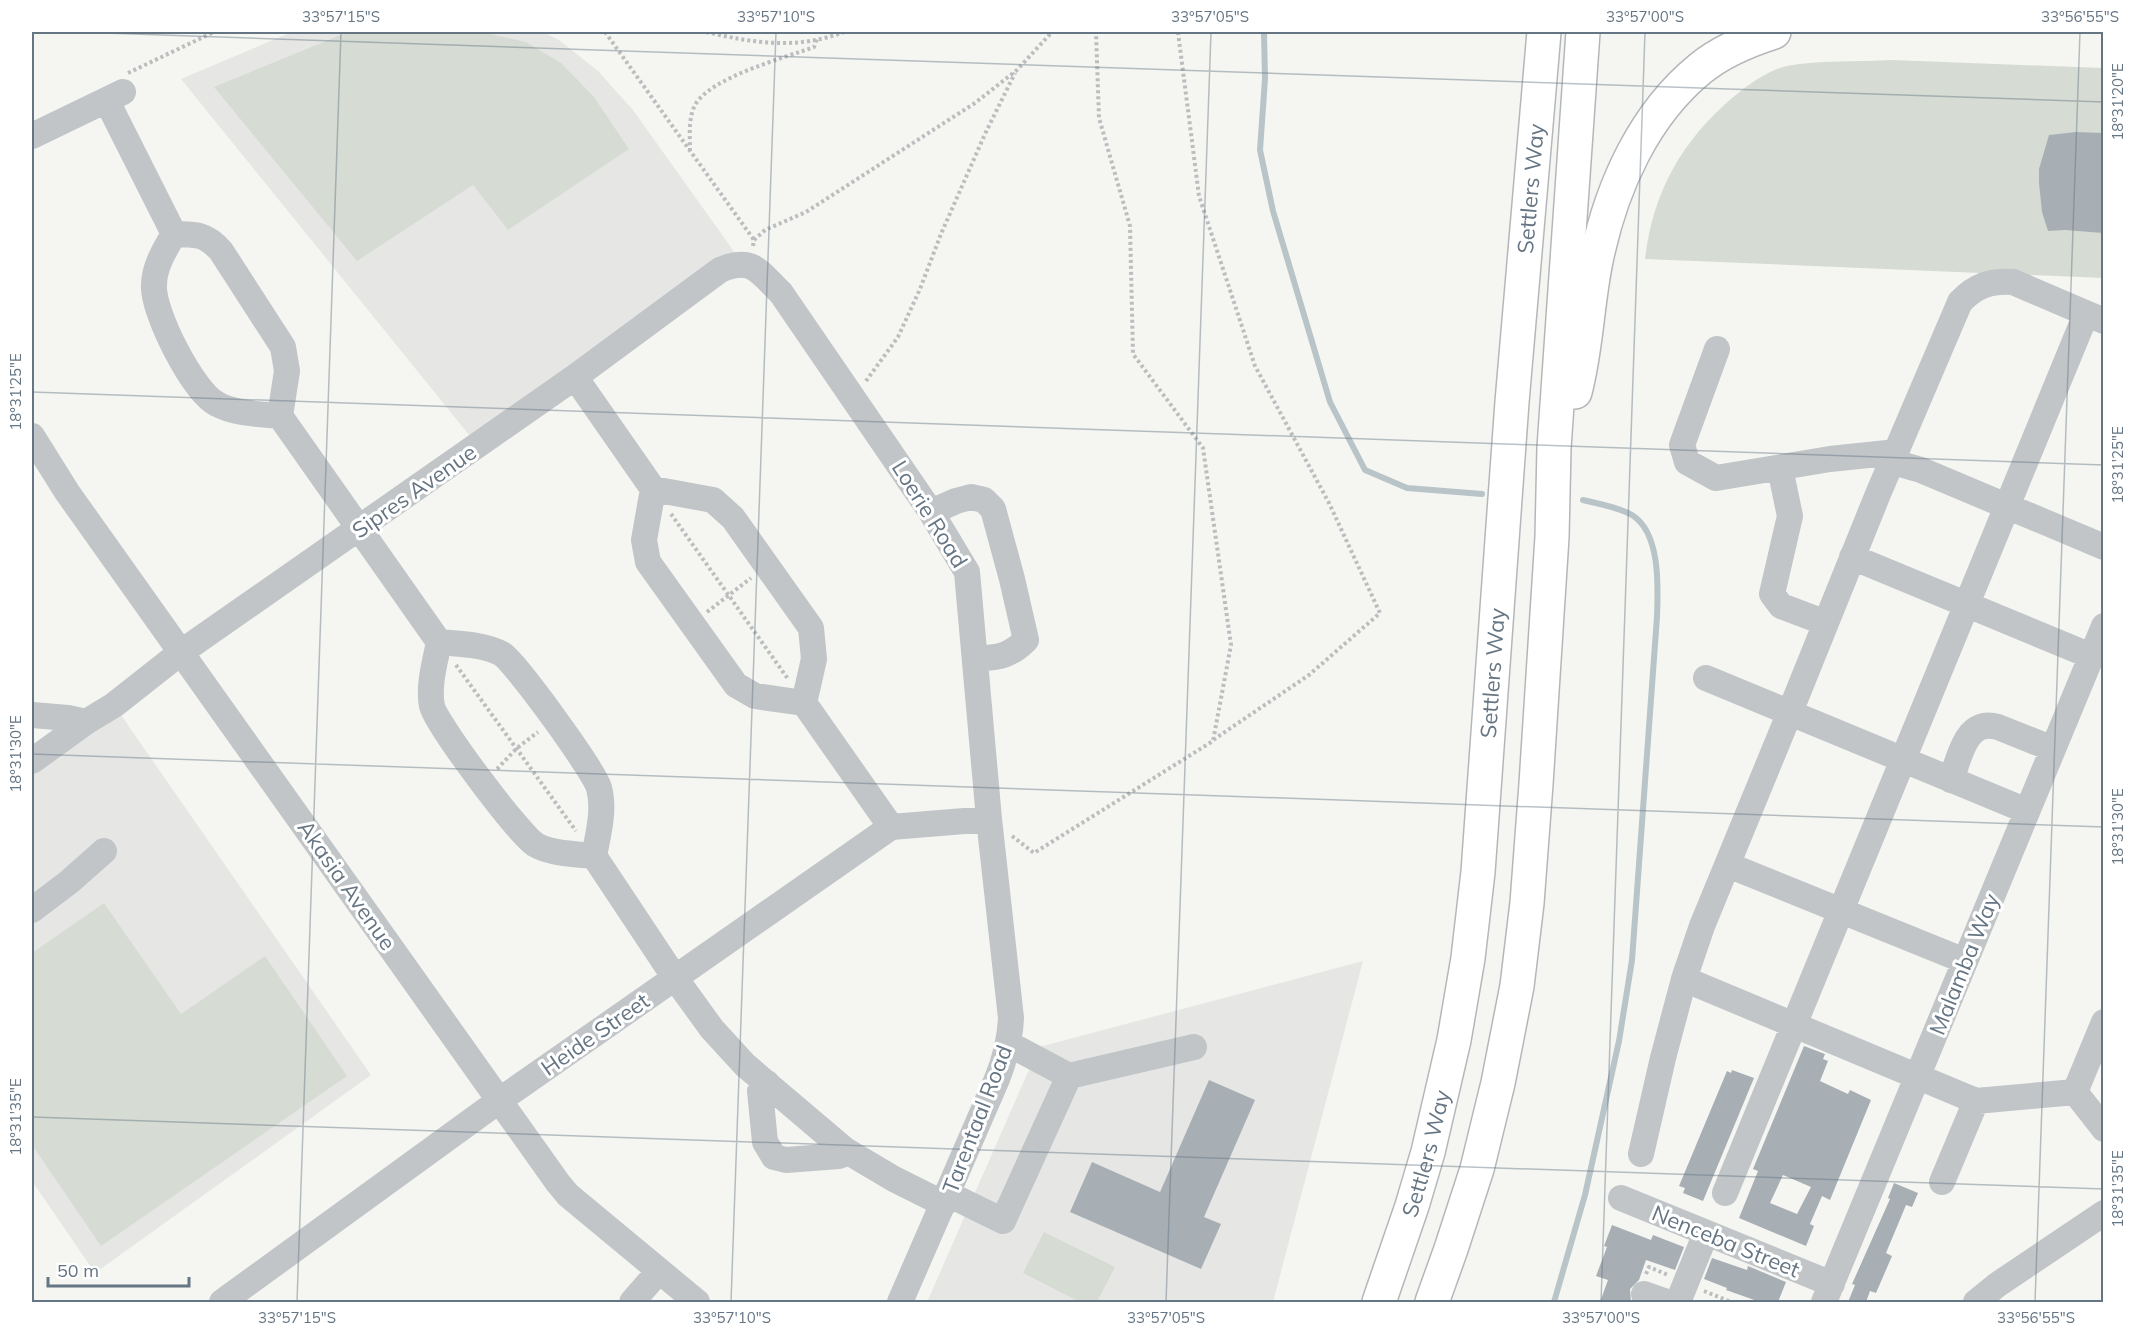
<svg xmlns="http://www.w3.org/2000/svg" width="2135" height="1334" font-family="Mulish,sans-serif">
<style>
.built{fill:#e6e7e5}
.green{fill:#d6dcd3}
.lines{fill:none;stroke-linecap:round;stroke-linejoin:round}
.stream{stroke:#b8c4c8;stroke-width:6}
.building{fill:#a7afb5;fill-rule:evenodd}
.highway-casing{stroke:#b4b7ba;stroke-width:36}
.path{stroke:#bbbdbf;stroke-width:4;stroke-dasharray:3 3;stroke-linecap:butt}
.minor{stroke:#c1c5c8;stroke-width:26}
.highway{stroke:#fff;stroke-width:33}
.ticks{fill:none;stroke:#657583;stroke-width:1.5;stroke-opacity:0.45}
.labels{text-anchor:middle;dominant-baseline:central;stroke-width:6;stroke-linejoin:round;paint-order:stroke}
.street-label{font-size:22px;fill:#657583;stroke:#fff}
.neatline{fill:none;stroke:#657583;stroke-width:2}
.ticks-label{font-size:15px;text-anchor:middle;fill:#657583}
</style>
<rect width="100%" height="100%" fill="#f5f6f2"/>
<!-- built -->
<path class="built" d="M292,32h251l16,8 39,31 35,39 110,154 -265,182 -297,-367z
M114,705l257,370 -276,198 -63,-92v-420z
M1363,961l-90,341h-346l112,-255z"/>
<!-- green -->
<path class="green" d="M348,32h133l45,10 35,21 33,34 35,52 -121,81 -35,-45 -116,76 -143,-174z
M1892,60l211,8v210l-458,-19c8,-67 36,-117 87,-161 16,-13 34,-27 55,-32 30,-6 73,-4 105,-6z
M104,903l77,111 84,-58 82,120 -246,170 -69,-101v-192z
M1044,1232l71,35 -18,35h-17l-57,-29z"/>
<g class="lines">
<!-- stream -->
<path class="stream" d="M1264,32l1,47 -5,71 13,61 57,191 35,68 42,18 75,6
M1554,1302l31,-107 34,-154 13,-81 25,-343c1,-29 4,-84 -25,-102 -14,-8 -33,-11 -49,-15"/>
</g>
<!-- building -->
<path class="building" d="M2076,132l27,1v100l-38,-3 -17,1 -6,-19 -3,-29v-14l10,-34z
M1804,1046l21,8 -2,5 5,2 -8,20 28,13 2,-4 21,10 -41,100 -8,-4 -12,28 4,2 -8,20 -67,-28 19,-47 -5,-2zM1783,1175l28,12 -14,27 -27,-11z
M1732,1070l22,8 -51,123 -20,-8 2,-5 -6,-2 48,-115 4,2z
M1209,1080l46,20 -51,117 17,7 -20,45 -131,-57 22,-50 68,30z
M1894,1183l24,10 -6,14 -6,-2 -20,48 6,3 -16,37 -6,-2 -4,11h-18l7,-17 -3,-1 38,-85 -2,-1z
M1612,1225l39,15 2,-5 31,12 -9,23 -29,-10 -7,20 -9,9 1,13h-31l8,-22 -12,-4 11,-29 -3,-1z
M1712,1258l35,12 1,-4 38,16 -8,20h-18l-34,-12 1,-2 -23,-9z"/>
<g class="lines">
<!-- highway casing -->
<g class="highway-casing">
<g id="highway">
<path d="M1575,392c12,-45 12,-91 22,-136 15,-70 47,-142 104,-188 21,-17 48,-28 73,-36"/>
<path id="s1" d="M1379,1302l33,-96 16,-54 26,-112 14,-82 10,-86 34,-470 32,-370"/>
<path d="M1432,1302l19,-53 26,-80 21,-86 19,-97 10,-83 9,-119 16,-247 2,-89 29,-416"/>
</g>
</g>
<!-- path -->
<path class="path" d="M605,32l149,208
M706,32c48,11 90,18 138,0
M1178,32l21,164 56,170 74,137 51,110 -71,62 -96,65
M128,73l86,-41
M690,151c0,-15 -2,-32 5,-46 16,-28 89,-47 119,-58l3,-8
M753,246l1,-6 11,-10 41,-18 169,-109 42,-33 35,-38
M866,381l32,-44 22,-48 21,-55 44,-100 30,-61
M671,514l117,165
M707,612l44,-34
M456,665l120,166
M497,769l20,-21 21,-16
M1012,836l22,17 179,-112 18,-96 -28,-197 -70,-94 -3,-128 -31,-108 -3,-86
M1646,1274l3,-7 19,8
M1704,1291l27,11"/>
<!-- minor -->
<path class="minor" d="M107,101l67,133
M32,136l91,-44
M174,234c22,0 32,0 47,17l62,96 4,24 -7,45 159,226c-4,20 -11,44 -7,64 4,18 88,130 104,139 16,9 40,9 58,11
M174,234c-9,15 -20,33 -20,51 -2,26 39,107 63,119 18,10 43,10 63,12
M1717,349l-35,96 5,17 29,16 114,-19 67,-7
M575,377l78,112 -9,51 4,22 88,123 19,11 49,7 87,124
M32,436l35,56 491,691 10,12 129,107
M1892,465l8,-1 21,6 183,77
M1780,468l10,48 -18,78 9,12 45,17
M653,489l60,11 20,18 78,110 3,31 -10,44
M931,512l25,-11 15,-4 13,3 9,9 19,70 14,61c-17,17 -28,17 -50,19
M1852,557l239,99
M439,642c20,2 45,2 63,12 14,9 93,118 97,134 6,22 -1,47 -5,68l81,122 37,51 33,36 100,85 49,29 50,25
M1706,678l321,133
M32,715l36,3 18,4
M32,761l54,-39 28,-17 66,-52 395,-276 145,-107c33,-14 39,2 61,23l150,219 36,60 22,247 22,199c-1,23 -6,41 -14,61l-97,223
M1951,780c9,-24 15,-62 47,-53l55,22
M1728,865l237,96
M32,910l37,-28 35,-31
M2104,1022l-29,70 29,37
M1009,1044l60,32 125,-29
M767,1083l-7,8 5,51 9,15 12,3 53,-4 6,-6
M1976,1101l-292,-122 18,-53 88,-214 88,-218 82,-192c15,-16 31,-22 53,-20l91,39
M1641,1154l22,-96 21,-79
M1942,1182l34,-81 99,-9
M1725,1193l361,-879
M948,1194l55,27 66,-145
M1621,1198l211,86
M1644,1294l23,8
M222,1302l278,-202 391,-273 98,-8
M632,1302l27,-31
M1678,1302l28,-69
M1824,1302l280,-676
M1976,1302l21,-17 107,-72"/>
<!-- highway -->
<use href="#highway" class="highway"/>
</g>
<!-- ticks -->
<path class="ticks" d="M75,32l2029,70M32,392l2072,73M32,754l2072,73M32,1117l2072,72M297,1302l44,-1270M731,1302l45,-1270M1166,1302l45,-1270M1601,1302l44,-1270M2035,1302l45,-1270"/>
<g class="labels">
<!-- street labels -->
<g class="street-label">
<text stroke="none"><textPath href="#s1" startOffset="1128">Settlers Way</textPath></text>
<text transform="translate(414 491) rotate(-35)">Sipres Avenue</text>
<text transform="translate(930 514) rotate(58)">Loerie Road</text>
<text stroke="none"><textPath href="#s1" startOffset="642">Settlers Way</textPath></text>
<text transform="translate(347 885) rotate(55)">Akasia Avenue</text>
<text transform="translate(1964 964) rotate(-68)">Malamba Way</text>
<text transform="translate(595 1034) rotate(-35)">Heide Street</text>
<text transform="translate(977 1119) rotate(-69)">Tarentaal Road</text>
<text stroke="none"><textPath href="#s1" startOffset="156">Settlers Way</textPath></text>
<text transform="translate(1726 1241) rotate(22)">Nenceba Street</text>
</g>
</g>
<!-- border -->
<rect width="2135" height="1334" fill="none" stroke="#ffffff" stroke-width="66"/>
<!-- scale -->
<path d="M48 1277v9h141v-9" fill="none" stroke="#657583" stroke-width="3"/>
<text x="57" y="1277" font-size="18" fill="#657583" stroke="#ffffff" stroke-width="4.5" paint-order="stroke">50 m</text>
<rect x="33" y="33" width="2069" height="1268" class="neatline"/>
<g class="ticks-label">
<text x="341" y="22">33°57'15"S</text>
<text x="776" y="22">33°57'10"S</text>
<text x="1210" y="22">33°57'05"S</text>
<text x="1645" y="22">33°57'00"S</text>
<text x="2080" y="22">33°56'55"S</text>
<text transform="translate(2118 102) rotate(-90)" y="5">18°31'20"E</text>
<text transform="translate(16 392) rotate(-90)" y="5">18°31'25"E</text>
<text transform="translate(2118 465) rotate(-90)" y="5">18°31'25"E</text>
<text transform="translate(16 754) rotate(-90)" y="5">18°31'30"E</text>
<text transform="translate(2118 827) rotate(-90)" y="5">18°31'30"E</text>
<text transform="translate(16 1117) rotate(-90)" y="5">18°31'35"E</text>
<text transform="translate(2118 1189) rotate(-90)" y="5">18°31'35"E</text>
<text x="297" y="1323">33°57'15"S</text>
<text x="732" y="1323">33°57'10"S</text>
<text x="1166" y="1323">33°57'05"S</text>
<text x="1601" y="1323">33°57'00"S</text>
<text x="2036" y="1323">33°56'55"S</text>
</g>
</svg>
